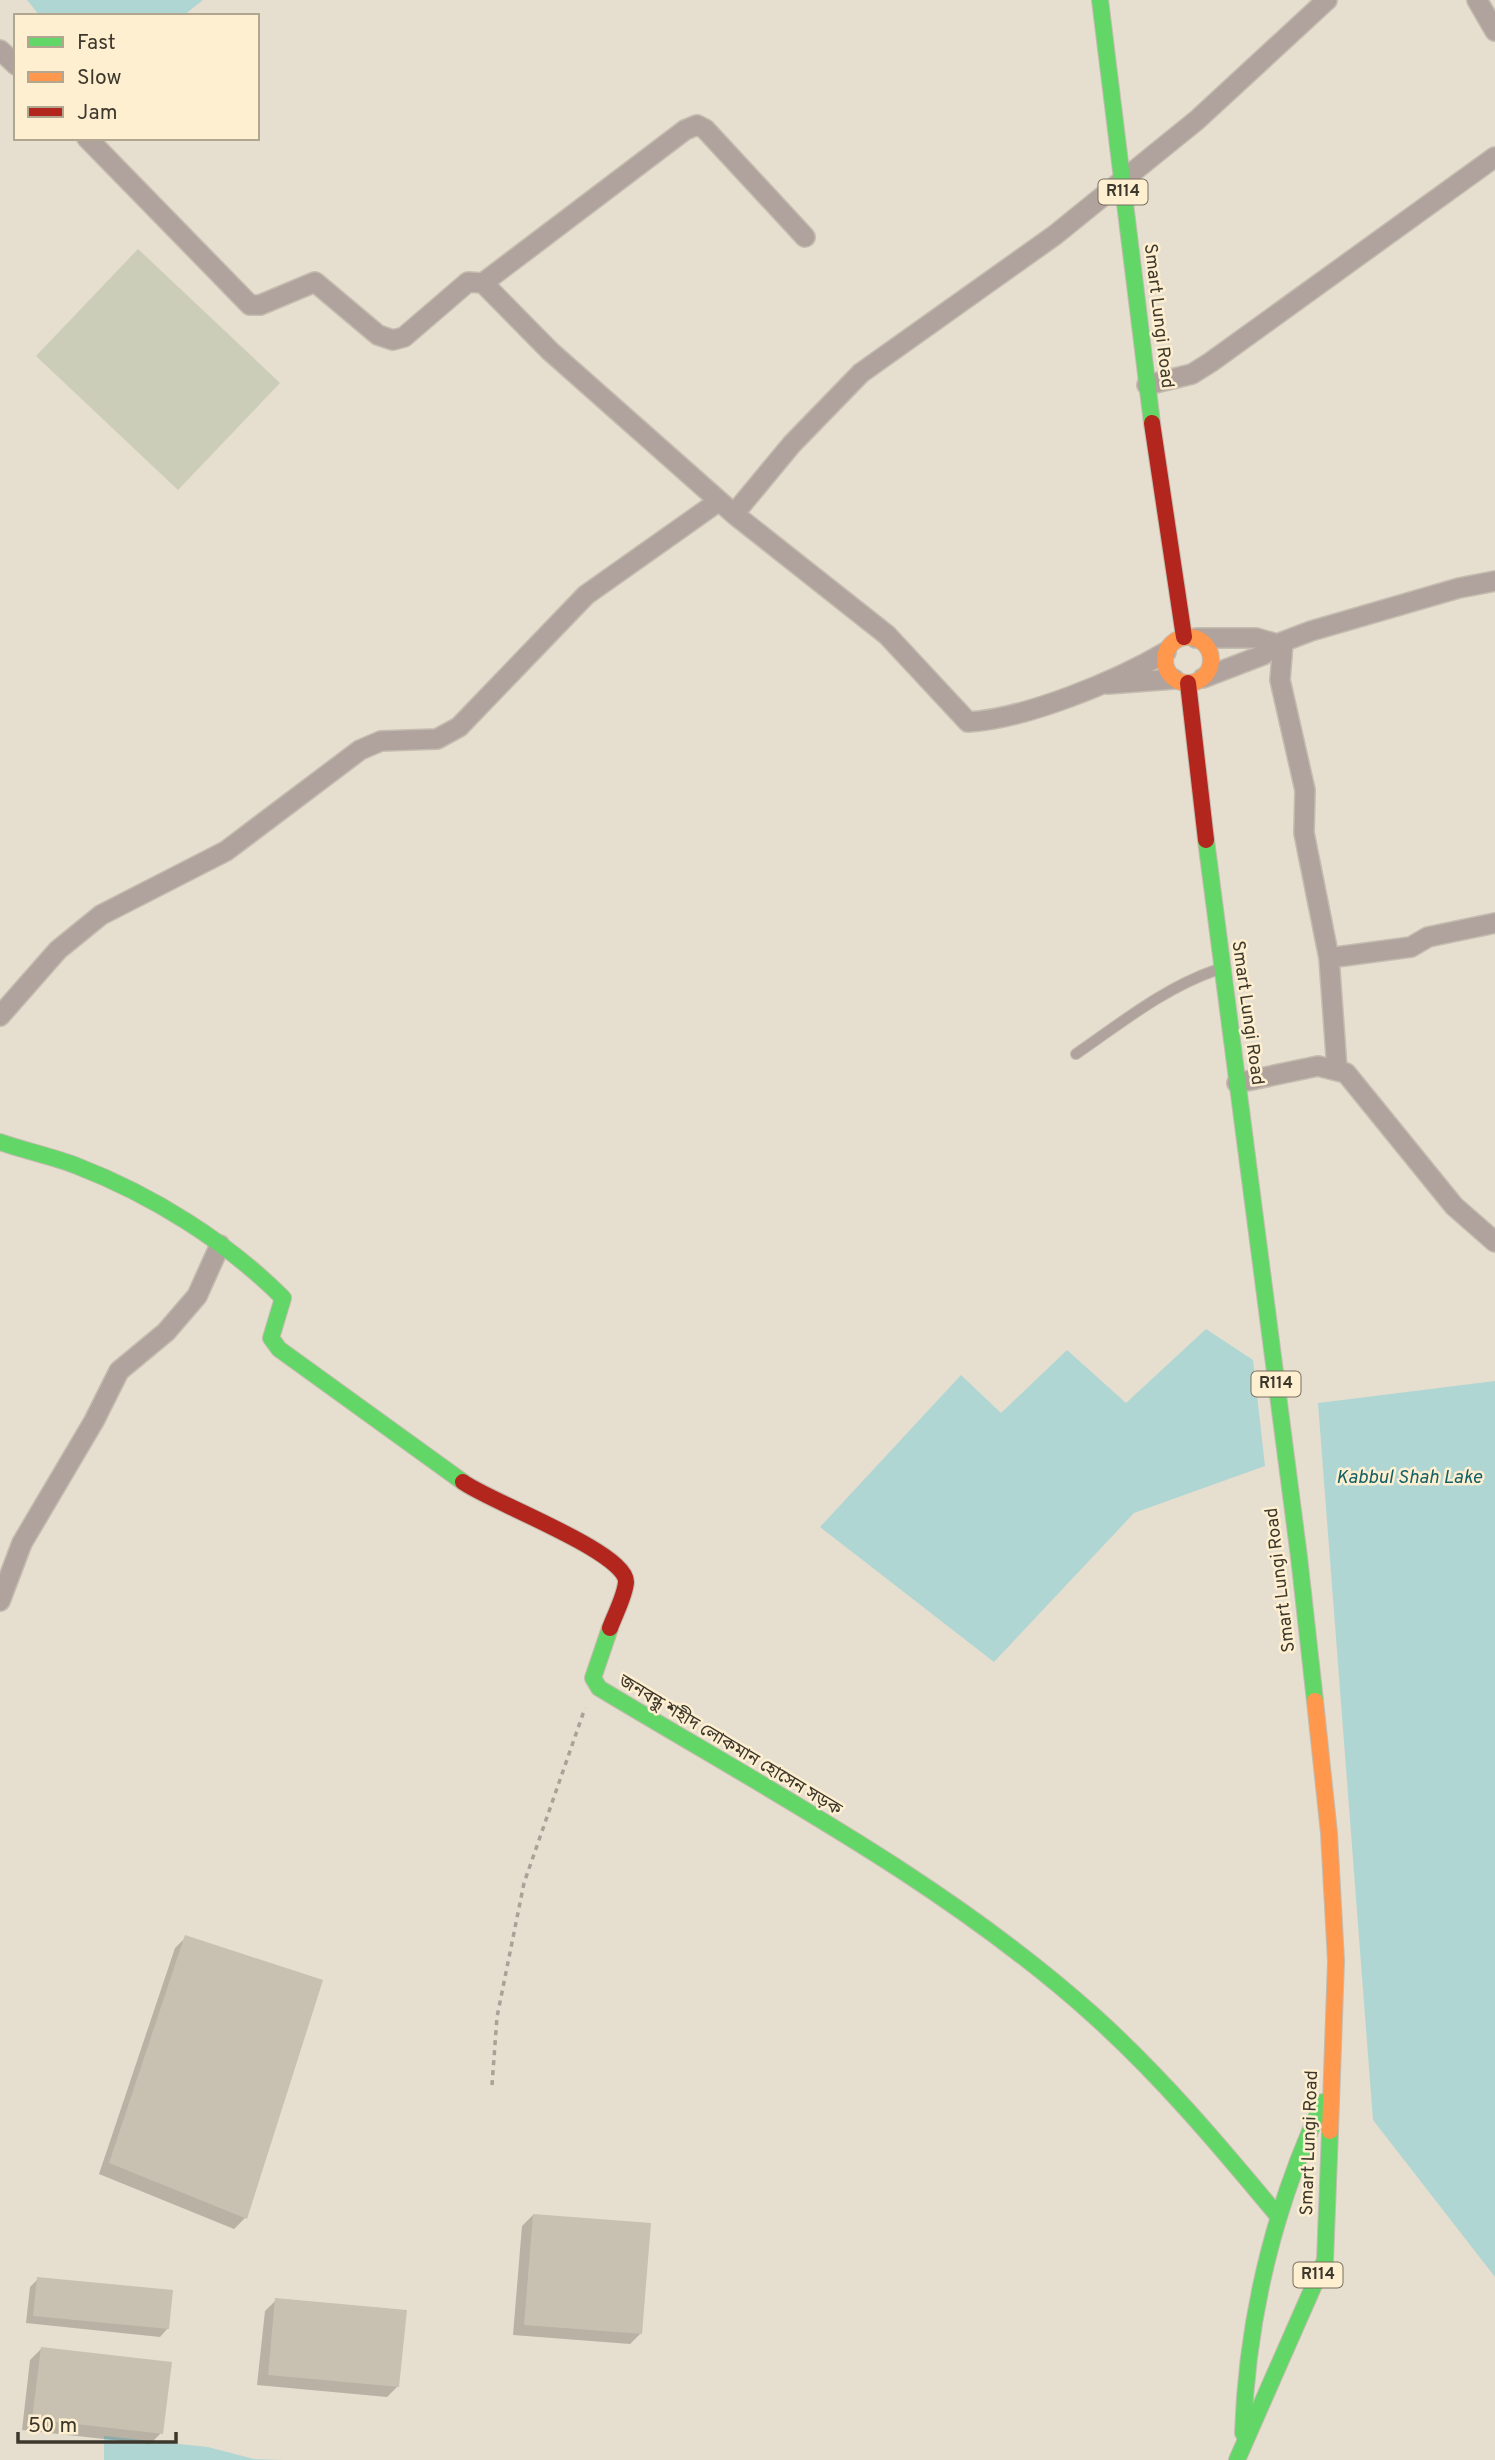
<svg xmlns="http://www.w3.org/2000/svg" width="1495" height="2460" font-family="Overpass,'Noto Sans Bengali',sans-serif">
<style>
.green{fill:#cbcdb9}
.water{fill:#b0d6d4}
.shadow{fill:#0003}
.building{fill:#c8c0b1}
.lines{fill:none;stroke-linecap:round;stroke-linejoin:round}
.lane-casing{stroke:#c3bcaf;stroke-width:12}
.street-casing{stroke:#c3bcaf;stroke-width:22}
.fast-casing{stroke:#c3bcaf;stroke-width:18}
.slow-casing{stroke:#c3bcaf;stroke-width:18}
.jam-casing{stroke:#c3bcaf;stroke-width:18}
.path{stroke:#aaa199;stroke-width:3.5;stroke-dasharray:5 5;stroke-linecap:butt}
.lane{stroke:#b0a29d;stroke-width:10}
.street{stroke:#b0a29d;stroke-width:19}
.fast{stroke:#63d668;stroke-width:16}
.slow{stroke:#ff974d;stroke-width:16}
.jam{stroke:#b3261e;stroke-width:16}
.labels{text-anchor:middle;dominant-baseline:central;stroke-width:5;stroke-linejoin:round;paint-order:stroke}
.shield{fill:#feefd1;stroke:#776f5e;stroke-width:2}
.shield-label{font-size:16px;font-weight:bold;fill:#3d382c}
.street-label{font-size:18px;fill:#3d382c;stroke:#feefd1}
.water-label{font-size:19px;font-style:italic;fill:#126166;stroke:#feefd1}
</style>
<rect width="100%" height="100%" fill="#e6dece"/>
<!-- green -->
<path class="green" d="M138,249l142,134 -102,107 -142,-134z"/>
<!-- water -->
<path class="water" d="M27,0h176l-20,16h-143z
M1206,1329l47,31 12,106 -131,47 -140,149 -174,-135 141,-152 40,38 66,-63 59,53z
M1495,1381v896l-122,-157 -55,-717z
M104,2436l104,11 46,12 28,1h-178z"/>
<!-- shadow -->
<path class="shadow" d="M186,1937l59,281 -11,11 -135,-55 76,-226z
M533,2215l108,118 -11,11 -117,-9 9,-109z
M38,2279l130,49 -8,9 -134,-14 4,-36z
M276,2300l122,86 -11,11 -130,-12 8,-74z
M41,2349l120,84 -11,11 -128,-14 8,-70z"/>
<!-- building -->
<path class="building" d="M185,1935l138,45 -76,239 -138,-56z
M533,2214l118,9 -9,111 -118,-9z
M37,2277l136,13 -4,39 -136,-13z
M275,2298l132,12 -8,77 -131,-12z
M41,2347l131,15 -9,72 -131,-15z"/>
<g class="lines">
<!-- lane casing -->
<g class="lane-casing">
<path id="lane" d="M1076,1054c45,-31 88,-66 140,-84"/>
</g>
<!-- street casing -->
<g class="street-casing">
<path id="street" d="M1477,0l18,31
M0,50l16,15
M87,138l163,167h10l55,-23 63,53 15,5 11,-3 64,-55 15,1 67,68 184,163 153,121 81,87c57,-3 149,-41 198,-70
M483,283l202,-153 12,-5 8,4 100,108
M1147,385l45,-11 19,-12 284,-205
M734,514l58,-70 69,-71 194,-138 142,-115 130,-120
M1196,638h60l21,6
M1283,642l-3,38 25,110 -1,43 25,125 8,111
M1203,678l60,-23 14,-11 34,-13 148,-43 36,-7
M1108,684l66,-5
M1329,958l82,-11 17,-10 67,-14
M0,1016l58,-66 43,-35 125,-64 134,-101 21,-9 56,-2 22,-12 127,-132 133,-94
M1237,1083l81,-17 28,7 108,133 41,36
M0,1601l22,-58 72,-122 25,-50 47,-39 31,-36 23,-51"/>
</g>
<!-- fast casing -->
<g class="fast-casing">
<path id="fast" d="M1100,0l52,423
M1206,840l93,717 16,144
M0,1142c25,9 52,14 77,24 75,29 149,75 206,132l-12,40 8,11 184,133
M610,1628l-17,50 6,10c166,100 348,196 493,326 69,62 127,131 186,202
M1243,2433c4,-115 31,-226 80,-331
M1237,2460l88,-200 5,-129"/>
</g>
<!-- slow casing -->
<g class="slow-casing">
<path id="slow" d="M1165 660a23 23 0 1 1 46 0a23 23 0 1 1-46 0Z
M1315,1701l14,132 7,128 -6,170"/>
</g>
<!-- jam casing -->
<g class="jam-casing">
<path id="jam" d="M1152,423l32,214
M1188,683l18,157
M463,1482c25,19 164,70 163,100 -1,14 -11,32 -16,46"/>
</g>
<!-- path -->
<path class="path" d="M492,2085l5,-68 27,-134 61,-175"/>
<!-- lane -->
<use href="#lane" class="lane"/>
<!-- street -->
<use href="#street" class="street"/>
<!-- fast -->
<use href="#fast" class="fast"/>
<!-- slow -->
<use href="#slow" class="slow"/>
<!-- jam -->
<use href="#jam" class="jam"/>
</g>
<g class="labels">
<!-- shield labels -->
<g class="shield">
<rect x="1098.5" y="179.5" width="49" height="25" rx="5"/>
<rect x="1251.5" y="1371.5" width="49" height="25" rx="5"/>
<rect x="1293.5" y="2262.5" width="49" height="25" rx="5"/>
</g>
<g class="shield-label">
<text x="1123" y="192">R114</text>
<text x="1276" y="1384">R114</text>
<text x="1318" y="2275">R114</text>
</g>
<!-- street labels -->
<g class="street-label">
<text transform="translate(1158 316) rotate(83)">Smart Lungi Road</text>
<text transform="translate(1247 1013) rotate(82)">Smart Lungi Road</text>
<text transform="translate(1281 1580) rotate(-97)">Smart Lungi Road</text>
<text transform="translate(730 1746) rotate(31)">জনবন্ধু শহীদ লোকমান হোসেন সড়ক</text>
<text transform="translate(1310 2143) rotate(-88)">Smart Lungi Road</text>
</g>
<!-- water labels -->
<g class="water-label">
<text x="1409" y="1478">Kabbul Shah Lake</text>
</g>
</g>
<!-- legend -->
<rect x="14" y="14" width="245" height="126" fill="#feefd1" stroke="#b1a68f" stroke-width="2"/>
<rect x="28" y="37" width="35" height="10" fill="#63d668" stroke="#b1a68f" stroke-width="2"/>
<text x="77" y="49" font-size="21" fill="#3d382c">Fast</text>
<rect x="28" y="72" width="35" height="10" fill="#ff974d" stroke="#b1a68f" stroke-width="2"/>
<text x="77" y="84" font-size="21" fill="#3d382c">Slow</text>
<rect x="28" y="107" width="35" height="10" fill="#b3261e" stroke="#b1a68f" stroke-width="2"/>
<text x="77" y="119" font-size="21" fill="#3d382c">Jam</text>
<!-- scale -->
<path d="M18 2432v10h158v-10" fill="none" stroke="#3d382c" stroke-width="3.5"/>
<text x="28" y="2432" font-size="21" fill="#3d382c" stroke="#feefd1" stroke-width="5" paint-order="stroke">50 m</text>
</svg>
